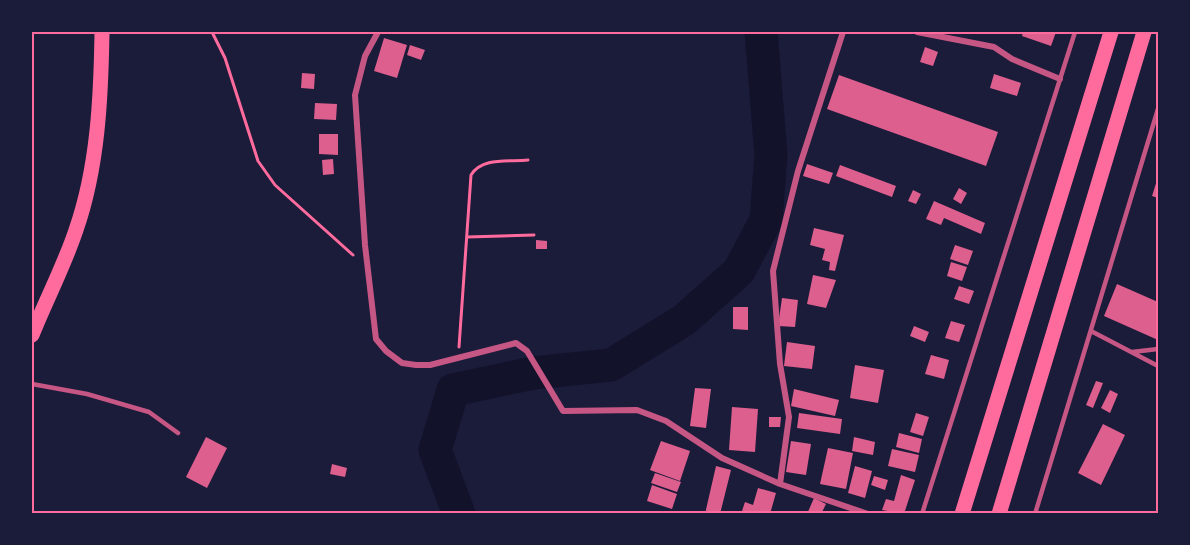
<svg xmlns="http://www.w3.org/2000/svg" width="1190" height="545" font-family="'Open Sans',sans-serif">
<style>
.lines{fill:none;stroke-linecap:round;stroke-linejoin:round}
.river{stroke:#12122b;stroke-width:33}
.building{fill:#dd5f8e}
.path{stroke:#ff6b9d;stroke-width:3}
.service{stroke:#c65784;stroke-width:4.5}
.minor{stroke:#c65784;stroke-width:6}
.primary{stroke:#ff6b9d;stroke-width:15}
.trunk{stroke:#ff6b9d;stroke-width:15}
.neatline{fill:none;stroke:#ff6b9d;stroke-width:2}
</style>
<rect width="100%" height="100%" fill="#1b1b3a"/>
<g class="lines">
<!-- river -->
<path class="river" d="M459,514l-24,-64 18,-60 80,-17 78,-8 73,-45 55,-49 27,-51 5,-65 -10,-123"/>
</g>
<!-- building -->
<path class="building" d="M1023,32h33l-5,14 -29,-10z
M384,38l23,7 -10,33 -23,-7z
M410,45l15,5 -4,10 -14,-5z
M925,47l13,5 -5,14 -13,-4z
M302,73l13,1 -1,15 -13,-1z
M994,74l27,9 -4,13 -27,-8z
M839,75l159,57 -12,34 -159,-57z
M315,103l22,1 -1,16 -22,-1z
M319,134h19v21l-19,-1z
M333,159l1,15 -11,1 -1,-15z
M807,164l26,9 -4,11 -26,-8z
M840,165l56,21 -4,11 -56,-21z
M1158,177v21l-6,-2z
M959,188l8,5 -6,11 -8,-5z
M913,190l8,4 -5,10 -8,-3z
M934,201l51,22 -4,11 -37,-16 -3,7 -15,-6z
M814,228l30,7 -9,36 -6,-1 1,-8 -8,-2 3,-11 -15,-4z
M536,240l11,1v8h-11z
M955,245l18,6 -5,14 -18,-6z
M951,262l16,5 -5,14 -15,-5z
M813,275l23,5 -10,28 -19,-4z
M1117,284l41,18v38l-54,-24z
M959,286l15,5 -5,13 -15,-5z
M782,298l16,2 -3,27 -17,-1z
M733,307h15v23l-15,-1z
M951,321l14,4 -6,17 -14,-4z
M914,326l15,6 -4,10 -15,-6z
M787,342l28,4 -3,23 -28,-3z
M931,355l18,5 -5,19 -19,-5z
M855,365l29,5 -6,33 -28,-5z
M1096,381l7,2 -10,25 -7,-3z
M695,388l16,1 -5,39 -16,-2z
M794,389l45,11 -4,16 -44,-10z
M1110,390l8,4 -8,19 -9,-5z
M732,407l26,2 -3,43 -26,-2z
M799,413l43,6 -2,15 -43,-6z
M916,413l13,4 -6,19 -13,-4z
M769,417h12l-1,10h-11z
M1103,424l22,11 -24,50 -23,-12z
M899,433l23,6 -3,14 -23,-6z
M206,437l21,11 -20,40 -21,-11z
M854,437l21,5 -2,13 -21,-4z
M661,441l29,10 -10,30 -30,-11z
M791,441l20,3 -5,31 -20,-3z
M828,448l25,5 -7,36 -26,-5z
M892,449l27,6 -4,17 -27,-6z
M332,464l15,4 -2,9 -15,-3z
M716,466l15,4 -11,44h-15z
M855,466l17,5 -7,27 -17,-5z
M655,473l26,9 -4,10 -26,-9z
M901,475l14,5 -11,34 -22,-4 4,-11 8,2z
M874,476l14,4 -3,10 -14,-5z
M652,485l25,9 -5,15 -25,-8z
M758,488l18,5 -6,21h-29l4,-12 8,3z
M814,498l12,6 -5,10h-14z"/>
<g class="lines">
<!-- path -->
<path class="path" d="M212,32l13,26 33,103 17,24 78,70
M467,237l67,-2
M459,347l12,-172c11,-18 37,-13 57,-15"/>
<!-- service -->
<path class="service" d="M1091,331l67,35
M1132,352l26,-3
M32,384l55,10 62,18 29,21
M922,514l153,-482
M1035,514l123,-405"/>
<!-- minor -->
<path class="minor" d="M378,32l-13,24 -10,39 10,150 11,94 10,12 16,12 14,2h14l86,-22 11,8 36,60 74,-1 29,11 56,37 58,26 88,30
M917,32l77,15 18,12 48,20
M780,484l9,-67 -9,-53 -7,-93 25,-100 45,-139"/>
<!-- primary -->
<path class="primary" d="M32,335c14,-35 32,-69 44,-105 22,-63 25,-133 26,-198"/>
<!-- trunk -->
<path class="trunk" d="M962,514l149,-482
M999,514l145,-482"/>
</g>
<!-- border -->
<rect width="1190" height="545" fill="none" stroke="#1b1b3a" stroke-width="66"/>
<rect x="33" y="33" width="1124" height="479" class="neatline"/>
</svg>
